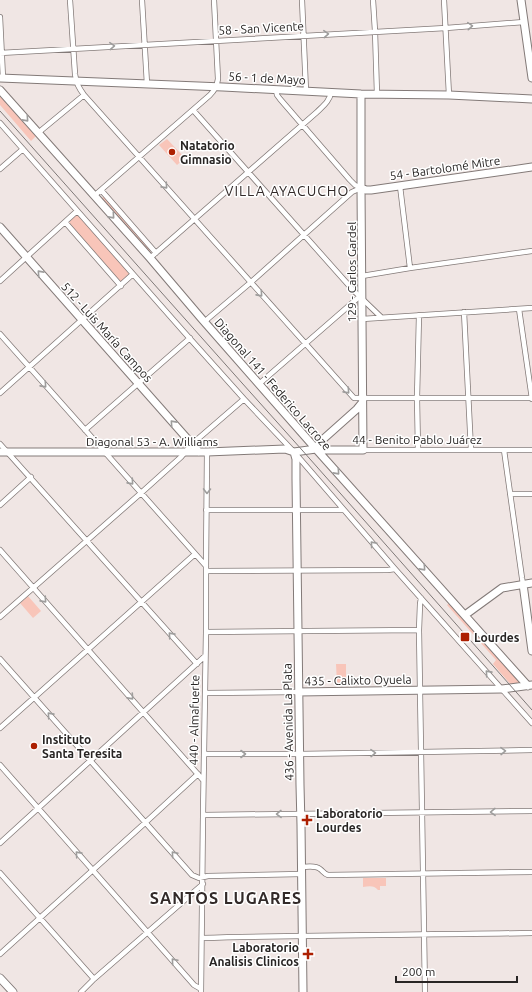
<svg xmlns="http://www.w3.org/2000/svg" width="532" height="992" font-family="Ubuntu,sans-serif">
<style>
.green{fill:#f8c5b9}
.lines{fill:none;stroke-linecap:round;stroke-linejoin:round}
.street-casing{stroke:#837a78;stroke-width:6}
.secondary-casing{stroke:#837a78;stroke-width:9}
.street{stroke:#fff;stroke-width:4.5}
.secondary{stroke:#fff;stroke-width:7}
.rail{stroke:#7f7978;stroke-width:1}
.oneway{stroke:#9e9d9c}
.poi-dot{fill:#ad2002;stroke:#fff;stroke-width:1.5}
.labels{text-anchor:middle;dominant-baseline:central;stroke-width:3;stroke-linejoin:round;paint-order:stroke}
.street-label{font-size:12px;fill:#282524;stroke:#fff}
.poi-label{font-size:12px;font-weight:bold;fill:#282524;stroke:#fff;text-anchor:start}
.quarter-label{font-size:14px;letter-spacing:1px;fill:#322a29;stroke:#fff}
.district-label{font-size:16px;font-weight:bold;letter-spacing:1px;fill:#322a29;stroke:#fff}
</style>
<rect width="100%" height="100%" fill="#f0e6e4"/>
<!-- green -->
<path class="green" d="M0,95l36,41 -5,5 -31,-36z
M167,139l18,19 -8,7 -18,-20z
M104,197l47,53 -2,3 -50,-53 2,-2z
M76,215h3l51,58 -1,1 -7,8h-2l-51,-58 1,-3z
M28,596l13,15 -8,7 -13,-15z
M450,602l71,79 -1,3 -8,2 -19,-22 3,-4 -49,-55z
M336,664h10v20h-9z
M363,878h23v8h-6v4h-2c-4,-5 -9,-4 -15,-3z"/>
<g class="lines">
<!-- street casing -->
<g class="street-casing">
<path id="street" d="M70,0l5,74c1,9 4,14 9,21l270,303h178
M142,0l5,84
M302,0l4,91
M373,0l2,31 2,63
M444,0l5,95
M0,17l3,61
M0,53l446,-25 78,-6
M276,90l1,5 3,4 70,81 5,5 6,3
M193,110l160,180 28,27
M0,123l184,209 60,67 50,53 101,117 137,154
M38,133l46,-38
M0,169l23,-20
M400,186l10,82
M101,190l55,63
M94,196l116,-101c5,-5 7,-9 8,-16l-4,-79
M65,222l56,64
M150,258l167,-146c6,-6 13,-11 14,-20
M362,276l48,-8 122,-17
M0,281l77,-70
M519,309l13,90
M464,312l7,138
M362,319l170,-11
M204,322l46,-39 102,-91 9,-4
M0,334l206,232
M259,384l100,-87
M0,393l133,-119
M85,430l105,-92
M0,444l197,220
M363,450h169
M418,450l-1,-52 2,-83
M504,450l18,128 1,6
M510,494h22
M0,505l31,-28
M206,510h137
M0,550l203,230
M206,571l182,-1 7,-1
M421,598l-1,6 -1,26 6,362
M0,617l141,-124 40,-36 11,-13 52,-45
M206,632l213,-2
M0,659l192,216 7,3 9,-2 93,-2
M205,693l93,-1
M0,728l195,-174
M204,754h95l233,-4
M0,765l194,220 7,4
M203,815l329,-4
M0,843l205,-187
M302,867c5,0 13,-2 18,2 3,2 4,5 8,6l204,-3
M0,873l94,106
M202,938c110,-3 220,-3 330,-5
M0,954l146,-132 52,-48
M81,992l13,-13 109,-95
M201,992l2,-177 3,-183v-66l1,-114"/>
</g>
<!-- secondary casing -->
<g class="secondary-casing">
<path id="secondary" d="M521,0l11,78
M0,78l223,9 138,7 88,1 83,4
M0,90l150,168 51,60 115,131 212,237
M361,188l5,2h5l161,-23
M0,227l199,225
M316,449l4,-7 37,-33 5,-6
M0,452h207l78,-3 9,3 22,-3 10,1h37l-2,-262v-94
M294,452l2,7v20l4,306 1,40 2,167
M523,584l9,67
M465,615l37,-27 30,-5
M298,692l204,-3 30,-4
M0,978l13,14"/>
</g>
<!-- street -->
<use href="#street" class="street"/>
<!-- secondary -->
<use href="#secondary" class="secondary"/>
<!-- rail -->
<path class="rail" d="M0,111l242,272 60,67 230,260"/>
</g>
<!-- one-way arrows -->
<defs><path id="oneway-chevron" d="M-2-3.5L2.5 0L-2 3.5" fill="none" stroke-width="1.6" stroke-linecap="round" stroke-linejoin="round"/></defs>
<g class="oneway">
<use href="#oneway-chevron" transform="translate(470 26) rotate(-4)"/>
<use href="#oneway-chevron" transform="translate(326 34) rotate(-3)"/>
<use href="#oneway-chevron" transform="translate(112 46) rotate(-3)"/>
<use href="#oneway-chevron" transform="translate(26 119) rotate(48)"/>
<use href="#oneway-chevron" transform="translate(165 186) rotate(48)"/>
<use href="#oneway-chevron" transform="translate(112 216) rotate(48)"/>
<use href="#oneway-chevron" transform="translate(40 273) rotate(-132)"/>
<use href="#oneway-chevron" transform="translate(260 294) rotate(48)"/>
<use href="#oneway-chevron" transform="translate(44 385) rotate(48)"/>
<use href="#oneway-chevron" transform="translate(347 391) rotate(48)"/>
<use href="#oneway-chevron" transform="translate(173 423) rotate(-132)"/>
<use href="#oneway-chevron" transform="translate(337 472) rotate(48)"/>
<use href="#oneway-chevron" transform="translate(131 482) rotate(48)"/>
<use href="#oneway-chevron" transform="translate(207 491) rotate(91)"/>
<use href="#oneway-chevron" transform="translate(373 544) rotate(-131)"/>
<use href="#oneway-chevron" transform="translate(423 568) rotate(48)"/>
<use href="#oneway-chevron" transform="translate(44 600) rotate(48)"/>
<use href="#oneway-chevron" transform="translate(171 635) rotate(-132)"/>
<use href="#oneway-chevron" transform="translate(488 673) rotate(-132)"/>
<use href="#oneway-chevron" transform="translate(131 697) rotate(48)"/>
<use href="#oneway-chevron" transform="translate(50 715) rotate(-132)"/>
<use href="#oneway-chevron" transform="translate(503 751) rotate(-1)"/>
<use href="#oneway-chevron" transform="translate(373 753) rotate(-1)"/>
<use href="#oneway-chevron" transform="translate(243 754)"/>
<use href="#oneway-chevron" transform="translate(493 812) rotate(179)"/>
<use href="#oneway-chevron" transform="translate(279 814) rotate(179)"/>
<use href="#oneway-chevron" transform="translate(78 854) rotate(-132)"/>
<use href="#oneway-chevron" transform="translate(174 854) rotate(-131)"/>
<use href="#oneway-chevron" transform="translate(174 961) rotate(-131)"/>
</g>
<!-- markers -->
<g class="poi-dot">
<circle cx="172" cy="152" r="4"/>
<rect x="460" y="632" width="10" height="10" rx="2"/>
<circle cx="34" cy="746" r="4"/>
<path d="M305 814h4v4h4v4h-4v4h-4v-4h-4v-4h4z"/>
<path d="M306 948h4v4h4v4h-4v4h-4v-4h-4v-4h4z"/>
</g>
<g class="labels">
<!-- street labels -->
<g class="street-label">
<text transform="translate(261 28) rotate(-3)">58 - San Vicente</text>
<text transform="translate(267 78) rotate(3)">56 - 1 de Mayo</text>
<text transform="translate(445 168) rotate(-8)">54 - Bartolomé Mitre</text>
<text transform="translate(351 272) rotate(-90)">129 - Carlos Gardel</text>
<text transform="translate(107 332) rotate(48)">512 - Luis María Campos</text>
<text transform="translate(273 384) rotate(49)">Diagonal 141 - Federico Lacroze</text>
<text x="417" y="439">44 - Benito Pablo Juárez</text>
<text x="152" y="441">Diagonal 53 - A. Williams</text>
<text transform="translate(358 680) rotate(-1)">435 - Calixto Oyuela</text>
<text transform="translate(194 720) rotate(-89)">440 - Almafuerte</text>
<text transform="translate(288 722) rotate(-91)">436 - Avenida La Plata</text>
</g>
<!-- poi labels -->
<g class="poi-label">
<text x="180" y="145">Natatorio<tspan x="180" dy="14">Gimnasio</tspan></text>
<text x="474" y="637">Lourdes</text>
<text x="42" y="739">Instituto<tspan x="42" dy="14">Santa Teresita</tspan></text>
<text x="316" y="813">Laboratorio<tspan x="316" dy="14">Lourdes</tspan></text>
<text x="299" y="947" text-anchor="end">Laboratorio<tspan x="299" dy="14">Analisis Clinicos</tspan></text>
</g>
<!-- quarter labels -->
<g class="quarter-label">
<text x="287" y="191">VILLA AYACUCHO</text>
</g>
<!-- district labels -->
<g class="district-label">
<text x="226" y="898">SANTOS LUGARES</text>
</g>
</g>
<!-- scale -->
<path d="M396 976v6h121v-6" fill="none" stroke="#282524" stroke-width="2"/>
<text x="402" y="976" font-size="12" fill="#282524" stroke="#ffffff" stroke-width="3" paint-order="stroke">200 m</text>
</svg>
